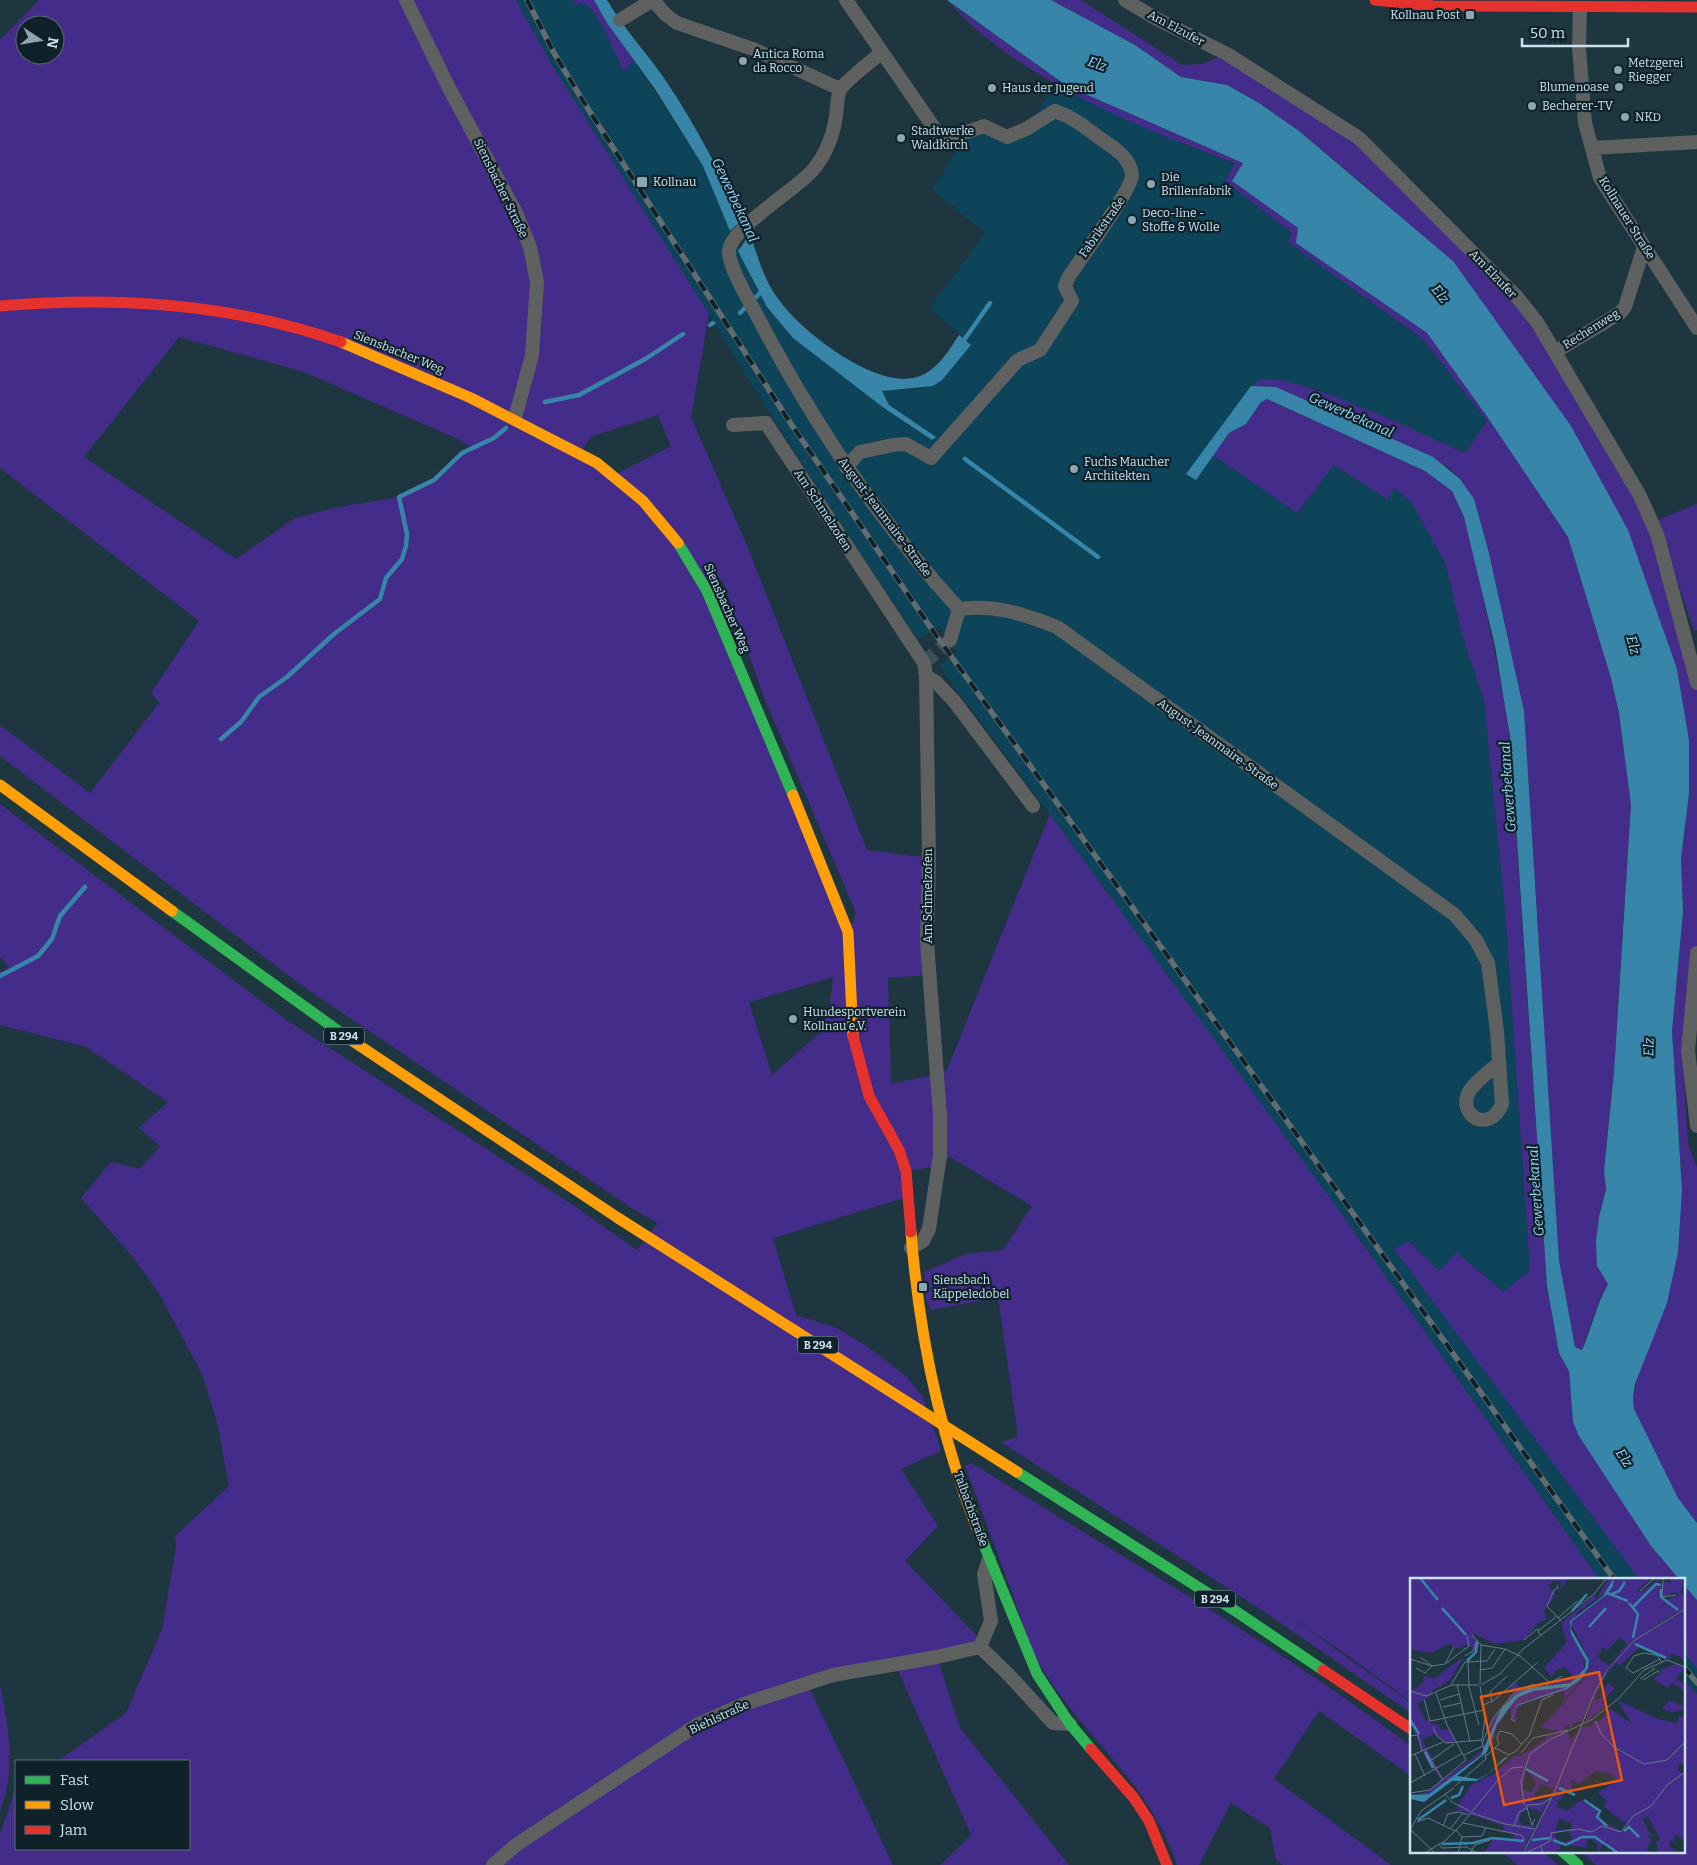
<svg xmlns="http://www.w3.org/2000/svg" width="1697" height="1865" font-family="Bitter,serif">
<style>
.built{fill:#0e4459}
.green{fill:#442c8a;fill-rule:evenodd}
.water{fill:#3786a9}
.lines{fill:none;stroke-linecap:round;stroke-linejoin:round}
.stream{stroke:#3786a9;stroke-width:4.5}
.street-tunnel{stroke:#38505a;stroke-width:14;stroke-dasharray:14 7;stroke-linecap:butt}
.street{stroke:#5e615f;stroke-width:14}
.fast{stroke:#30b455;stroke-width:11}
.slow{stroke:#ff9f0a;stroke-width:11}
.jam{stroke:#e5322d;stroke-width:11}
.rail-casing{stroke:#636d71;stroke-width:5.5}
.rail{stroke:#0f2129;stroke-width:4;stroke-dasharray:11;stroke-linecap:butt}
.slow-bridge{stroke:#ff9f0a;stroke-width:11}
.poi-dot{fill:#8ea6b1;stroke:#0f2129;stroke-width:2}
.labels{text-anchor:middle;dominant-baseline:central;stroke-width:4.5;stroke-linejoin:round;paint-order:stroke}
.shield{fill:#0f2129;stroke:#93a8b3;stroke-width:1}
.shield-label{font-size:11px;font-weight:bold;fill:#cbe2ee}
.poi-label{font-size:12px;fill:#cbe2ee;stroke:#0f2129;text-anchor:start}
.street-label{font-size:12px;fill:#cbe2ee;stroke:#0f2129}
.water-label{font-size:14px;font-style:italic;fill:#98d6f6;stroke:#0f2129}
.inset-river{fill:none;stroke:#3786a9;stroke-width:2.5}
.inset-road{fill:none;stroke:#637b86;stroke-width:1}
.view{fill:#e8590c;fill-opacity:0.15;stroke:#e8590c;stroke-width:2.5}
.inset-edge{fill:none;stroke:#cbe2ee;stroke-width:2.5}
</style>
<rect width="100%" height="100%" fill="#1e3640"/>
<!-- built -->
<path class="built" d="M516,0h57l3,5 9,-2 4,3 13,18 22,47 10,-11 69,106 53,123 78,81 101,67 -46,-32 -7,-12 4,-3 38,-2 47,-44 -41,-36 55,-75 -53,-44 38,-58 14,-5 23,11 19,-7 29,-45 130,60 50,18 -10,18 68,52 -4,9 134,97 64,82 -22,32 -148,-64 -45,-9h-11l-10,6 -58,91 3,3 17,-25 84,58 37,-48 52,33 9,-10 17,15 34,62 15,66 23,70 21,209 25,360 -27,22 -46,-40 -18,19 -29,-30 229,338h-40l-5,-7 -243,-345 -195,-263 -106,-150 -111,-148 19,-14 -19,-26 -21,13 -104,-156 -262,-418z
M1683,1651l14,18v25l-14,-15z"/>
<!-- green -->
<path class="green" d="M39,0h477l36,65 157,249 -18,103 57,131 119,302 62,8 1,117 -42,3 3,106 46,-10 10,-4 103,-256 301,413 248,352h-188v123l-61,-45 -61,-41 122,87v10l-148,-102 -262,-169 16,-5v-8l-19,-132 -67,13 -5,-11 -2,-27 42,-18 37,-4 29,-44 -82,-49 -11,9 -33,5 1,26 -134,41 23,77 41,13 31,19 39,30 16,20 18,54 -40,18 37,57 -33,35 71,74 1,6 -40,16 23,71 109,137h-129l31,-30 -76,-171 -88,19 86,182h-893v-31l14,-41 2,-2v58h173v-88h-131l68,-48 36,-84 14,-82 -1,-11 54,-50 -11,-60 -15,-50 -43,-81 -27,-38 -52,-59 30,-36 29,7 20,-23 -21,-18 29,-26 -82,-55 -86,-22v-53l9,-5 -9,-10v-153l285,215 285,184 67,47 21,-27 -25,-14 -332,-224 -301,-229v-31l90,68 69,-90 -8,-10 48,-72 -199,-153v-428zM25,25h30v30h-30zM179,337l125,35 156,68 12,9 -10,4 -28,27 -35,17 -65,11 -39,10 -59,41 -152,-102zM658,415l13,31 -57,29 -34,-20 10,-18zM722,579l42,118 92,216 -8,19 -15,-44 -126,-297zM833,977l-3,26 -11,31 -47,41 -23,-73z
M573,0h21l13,23 27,37 -10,12 -22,-48 -13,-18 -9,-3 -4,2z
M946,0l121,86 176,77 -11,18 66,47 -1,15 130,90 59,82 82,122 43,141 8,35 12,92 -17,267 -10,99 2,19 -7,27 -3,24 12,43 -8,14 -18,52 -7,-3 -16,-87 -35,-549 -36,-162 -14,-50 -14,-20 -12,-12 -172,-80 -25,-1c3,-2 6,-5 10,-6 30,-10 169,58 204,73l22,-32 -64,-82 -135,-97 4,-9 -67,-52 10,-18c-83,-30 -185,-72 -253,-129 -13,-10 -24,-23 -36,-34z
M1051,0h30l101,65 20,-1 25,-10 132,84 158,159 122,197 58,189v270l-13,80 -1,32 5,80 9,22v356l-19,-25 -44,-89 -1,-11 49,-208 -10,-159 11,-119 -2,-54 8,-64v-54l-12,-71 -301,-474 -77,-64 -40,-28 -32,-18 -46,-8 -46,-32z
M1267,399l158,72 27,20 12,26 8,27 36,173 39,569 12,67 10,18 4,51 78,124 28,33h-40l-245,-330 15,-8 30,30 18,-19 46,40 27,-22 -25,-360 -21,-209 -23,-70 -15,-66 -34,-62 -17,-15 -8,11 -53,-34 -37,48 -84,-58 17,-22 16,-9 15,-22z
M1697,504v126l-3,1 -37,-111z
M972,1463c147,93 300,178 439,283v30l-92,-65 -45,68 117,86h-108l-7,-5 -6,-32 -39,-25 -32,62h-22c-28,-86 -97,-129 -139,-204 -11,-18 -16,-41 -23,-60 -17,-45 -33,-90 -50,-135z
M1683,1584l14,16v69l-14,-18z
M1683,1679l14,15v171h-101l-16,-14h103z
M0,1685c9,43 16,85 0,126z
M1502,1851h40l16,14h-41z"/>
<!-- water -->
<path class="water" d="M594,0h13c17,29 40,53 59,81 29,43 53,91 78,137l-14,13 -27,-65 -48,-77 -48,-66z
M947,0h104l84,45 46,32 46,8 32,18 40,28 154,130 118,165 57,104 49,139 12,71v54l-8,64 2,54 -11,119 10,159 -4,62 -11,51 -32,81 -2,13 1,12 44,89 19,25v77l-14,-16v-5h-4l-28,-33 -72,-110 -6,-14 -4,-51 -10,-18 -12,-67 -37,-550 -15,-90 -31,-129 -12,-26 -27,-20 -158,-72 -6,3 -15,22 -17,9 -33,47 -10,-6 65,-88 25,1 157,70 27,22 14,20 14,50 36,162 35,549 16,87 7,3c10,-22 14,-45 26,-66l-11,-18 -1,-25 3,-24 7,-27 -2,-19 10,-99 17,-267 -12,-92 -8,-35 -43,-141 -82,-122 -59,-82 -131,-90 2,-15 -66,-47 11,-18 -176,-77z
M750,234c8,23 14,47 29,66 23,32 93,86 134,78 22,-4 35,-26 46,-43l12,10 -29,35 -9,6 -51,5 7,14 47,32 -4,3 -48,-32 -91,-70 -26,-31 -29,-56z"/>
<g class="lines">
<!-- stream -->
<path class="stream" d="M740,313l22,-22
M710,325l3,-2
M962,343l28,-40
M545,402l34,-7 68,-37 36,-24
M965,459l133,98
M221,739l20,-17 18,-25 28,-20 47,-43 46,-35 6,-21 16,-19 4,-13 1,-12 -8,-37 35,-17 28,-27 32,-15 12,-10
M0,976l38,-20 14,-17 8,-23 25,-29"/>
<!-- street-tunnel -->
<path class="street-tunnel" d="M924,663l26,-23"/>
<!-- street -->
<path class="street" d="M406,0l43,88 66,123 15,36 7,35 -5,73 -17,63
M653,0l12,14 12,9 76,26 87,40
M1125,0l30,18 72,36 132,84 158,159 20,25 102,172 18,40 40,149
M1580,8l-1,40 6,75 15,55 97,150
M620,20l33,-20
M882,52c-8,7 -38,30 -42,38 -3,7 -3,19 -4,26 -3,20 -11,40 -24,55 -18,20 -81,57 -83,80 -1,14 18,46 25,59 56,108 123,209 205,299
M1592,148l105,-6
M1555,352l65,-39 5,-6 19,-60
M733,425l33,-2 158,240 2,13 3,182 -2,84 13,173v40l-11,74 -6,12 -12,7
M846,467l14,-15 33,-7 13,-1 25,14 87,-98 22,-10 32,-49 -7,-15 3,-8c11,-17 65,-90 64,-103 -1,-17 -19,-28 -31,-36 -15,-11 -28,-22 -46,-28l-29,18 -19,8 -23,-11 -14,5 -27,5 -6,-4 -91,-132
M959,609c36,-5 64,5 98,18l398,288 21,25 12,23 9,68 5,73c-13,32 -47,10 -32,-14 7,-10 19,-18 29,-27
M950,640l9,-31
M926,676l11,7 17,18 79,105
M1697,953l-9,98 9,75
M989,1559l-5,15 7,47 -11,26 28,27 45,49 17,1
M493,1865l23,-20 181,-120 47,-21 89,-29 104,-18 43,-10"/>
<!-- fast -->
<path class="fast" d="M678,543l29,48 86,204
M172,911l176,127
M1017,1472l217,138 89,60
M977,1528l60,146 33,50 21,25
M1562,1851l16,14"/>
<!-- slow -->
<path class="slow" d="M341,342l130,56 126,65 46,38 35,42
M0,785l172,126
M793,795l55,137 5,104
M348,1038l270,180
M911,1232c8,102 28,201 66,296"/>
<!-- jam -->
<path class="jam" d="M1375,0l59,6 263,1
M0,306c115,-10 231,-3 341,36
M853,1036l16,60 30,54 7,21 5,61
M1323,1670l88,59
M1091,1749l43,49 15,23 18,44"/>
<!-- rail casing -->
<g class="rail-casing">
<path id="rail" d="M527,0l27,53 29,48 206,320 144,210 379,525 302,423
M1683,1666l14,17"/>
</g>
<!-- rail -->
<use href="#rail" class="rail"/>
<!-- slow-bridge -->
<path class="slow-bridge" d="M618,1218l399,254"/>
</g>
<!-- markers -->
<g class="poi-dot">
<rect x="1465" y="10" width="10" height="10" rx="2.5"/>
<circle cx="743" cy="61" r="5"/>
<circle cx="1618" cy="70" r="5"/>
<circle cx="1619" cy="87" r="5"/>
<circle cx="992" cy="88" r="5"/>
<circle cx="1532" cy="106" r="5"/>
<circle cx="1625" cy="117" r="5"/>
<circle cx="901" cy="138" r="5"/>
<rect x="636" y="176" width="12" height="12" rx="2.5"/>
<circle cx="1151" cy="184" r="5"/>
<circle cx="1132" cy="220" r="5"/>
<circle cx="1074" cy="469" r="5"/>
<circle cx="793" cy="1019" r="5"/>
<rect x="918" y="1282" width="10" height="10" rx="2.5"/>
</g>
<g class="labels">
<!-- shield labels -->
<g class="shield">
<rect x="324" y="1027.5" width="40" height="17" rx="4"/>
<rect x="798" y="1336.5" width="40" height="17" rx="4"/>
<rect x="1195" y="1590.5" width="40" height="17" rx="4"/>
</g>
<g class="shield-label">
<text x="344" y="1036">B 294</text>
<text x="818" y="1345">B 294</text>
<text x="1215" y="1599">B 294</text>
</g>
<!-- poi labels -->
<g class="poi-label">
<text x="1460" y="15" text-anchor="end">Kollnau Post</text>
<text x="753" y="54">Antica Roma<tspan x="753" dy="14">da Rocco</tspan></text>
<text x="1628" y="63">Metzgerei<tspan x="1628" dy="14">Riegger</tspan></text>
<text x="1609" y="87" text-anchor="end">Blumenoase</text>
<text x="1002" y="88">Haus der Jugend</text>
<text x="1542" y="106">Becherer-TV</text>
<text x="1635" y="117">NKD</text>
<text x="911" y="131">Stadtwerke<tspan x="911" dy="14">Waldkirch</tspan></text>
<text x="1161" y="177">Die<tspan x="1161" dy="14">Brillenfabrik</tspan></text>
<text x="653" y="182">Kollnau</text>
<text x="1142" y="213">Deco-line -<tspan x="1142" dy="14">Stoffe &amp; Wolle</tspan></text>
<text x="1084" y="462">Fuchs Maucher<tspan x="1084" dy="14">Architekten</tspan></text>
<text x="803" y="1012">Hundesportverein<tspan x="803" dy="14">Kollnau e.V.</tspan></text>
<text x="933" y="1280">Siensbach<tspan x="933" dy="14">Käppeledobel</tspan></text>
</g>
<!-- street labels -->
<g class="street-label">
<text transform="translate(1176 28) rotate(28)">Am Elzufer</text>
<text transform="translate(501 188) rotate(64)">Siensbacher Straße</text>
<text transform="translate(1627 218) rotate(58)">Kollnauer Straße</text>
<text transform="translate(1102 227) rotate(-55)">Fabrikstraße</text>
<text transform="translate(1493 274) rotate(46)">Am Elzufer</text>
<text transform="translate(1591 329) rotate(-32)">Rechenweg</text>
<text transform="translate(399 352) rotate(22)">Siensbacher Weg</text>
<text transform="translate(823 510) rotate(57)">Am Schmelzofen</text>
<text transform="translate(885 517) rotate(53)">August-Jeanmaire-Straße</text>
<text transform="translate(727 608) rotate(66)">Siensbacher Weg</text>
<text transform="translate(1218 744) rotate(36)">August-Jeanmaire-Straße</text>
<text transform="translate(928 896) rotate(-90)">Am Schmelzofen</text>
<text transform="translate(971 1509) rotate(70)">Talbachstraße</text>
<text transform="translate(719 1717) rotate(-25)">Biehlstraße</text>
</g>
<!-- water labels -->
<g class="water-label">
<text transform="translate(1097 64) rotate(19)">Elz</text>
<text transform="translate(735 200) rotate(65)">Gewerbekanal</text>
<text transform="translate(1440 294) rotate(52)">Elz</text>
<text transform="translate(1351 415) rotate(24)">Gewerbekanal</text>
<text transform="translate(1633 645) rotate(75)">Elz</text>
<text transform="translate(1508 787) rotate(-94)">Gewerbekanal</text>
<text transform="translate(1649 1047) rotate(-89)">Elz</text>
<text transform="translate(1536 1191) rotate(-94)">Gewerbekanal</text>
<text transform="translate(1624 1458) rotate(57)">Elz</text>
</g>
</g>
<!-- overview -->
<g transform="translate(1410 1578)">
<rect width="275" height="275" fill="#1e3640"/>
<path d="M0,0h159l-10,13 3,-9 -9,-1 -5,5 8,8 -12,17 2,9 -7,2 -15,18 -29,4 -22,-11 1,6 6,5 -6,10v-6l-10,-3 -5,4 -11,-5 -16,9 -22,-3zM198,0h6l-8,14 -28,20 -9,13 16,34 -2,12 -13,12 -31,3 -24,9 -22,31v3l-7,19 -5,6 -52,40 -19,1 14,-2 18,-12 -15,-20 -17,-40v-29l13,-9 1,-7 10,3 30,-23 -14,24 -18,11v4l-15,8 8,17 5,-1 1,4 7,2 3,5 8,-1 7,11 -7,4 -14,-10 -13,5 21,41 40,-30 11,-33 20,-24 -4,-7 5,-4 6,8 52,-14 -8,-9 -10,4 -3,6 -8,-9 23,-26 -6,-19 32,-27 5,1zM206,0h31l2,3 -11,9 2,3 19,-14 3,19 4,2 13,-5 -3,-3 -14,5 1,-14 3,-2 3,3 2,-6h14l-5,14 5,4v12l-29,17 -44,36 -31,60 -8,3 -1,5 -6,-5 -2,5 8,10 11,-13 8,1 3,-6h6l11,-12 21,15 -15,-24 41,19 19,4 2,-7 6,2v46h-5l-3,5 6,5 2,-2v68l-10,-5 -1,6h-5l1,6 7,6h-19l-2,-11h3v-5l-11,-20 4,-6 -9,9 7,14 6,2h-8l3,4 -4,9 4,4h-35l-13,-9 -5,9 -1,-11h-4l-1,-4 -5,2v7l-27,-2v5l-13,3h-23l38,-80 -41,80h-36l7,-13 -2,-3 23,3v-6l-10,-3 1,-5 -44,-15 -20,7 20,-9 -4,-1 16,-24 22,-10 20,-18h7l25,-17v-4l14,-1 -1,-3 -18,-3 48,-54 19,-47 -19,45 -25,28v-9l-36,10 -11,8 -1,13 -4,-3 2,-11 15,-8 44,-14 13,-15 2,-14 -17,-33 5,-8 30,-21zM210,59l7,7 -18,21 -11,-7 4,-11 6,3zM116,191l10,14 -5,10 -8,-4zM185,193l16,3 6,6 -19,13 8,8 -2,6 24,18 -6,6 -19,-9 -5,-4 3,-6 -20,-12 -14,11 -10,-4 1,-5 -5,-3 6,2 6,-9 6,3v-15l8,4zM130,206l13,5 -5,9 -13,4 -3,-1zM119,230l12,4 -6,13h-13l-3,-5 3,-8zM149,241l12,4v6l-16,1zM159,252l3,9 -11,4 -6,-6v-4zM275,32l-2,49 -11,-6 -4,7 -18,-11 -12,-1 -19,18 -2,-4 -13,17 -9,19 4,2 9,-17 7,5 -12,12 -1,3 6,1 -24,20 15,-39 18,-27 27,-23zM266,86l9,4 -9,10 9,7v6l-13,-8 -4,5 -15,-9 9,-6 -2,-3zM153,108l5,1 -52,18 -5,16 -1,-16 -11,20h-2l-2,12 -4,8 6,-21 9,-14 11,-12 16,-7zM259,122l16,7v2l-12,3 -11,-3z" fill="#442c8a" fill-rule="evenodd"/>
<path d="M204,0l-1,8 -7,9 -34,26 -1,8 18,31 -1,8 -8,12 -13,9 -51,17 -4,13 6,4 -7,-3 5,-15 52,-18 -35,4 -16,7 -20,26 -10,28 -30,24 21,3 10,-5 16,-16 5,-2 -22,19 -11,6h-24l-28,21 -14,-3v-4l19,-1 52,-39 20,-46 14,-14 13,-7 42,-5 6,-5 9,-10 1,-7 -15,-27 -1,-13 33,-25z" fill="#3786a9"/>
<path class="inset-river" d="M10,0l18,22M251,11v8l17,13M197,15l21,8M200,17l9,-4 6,-9M219,25l9,11 -5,24M223,29l23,-23 5,1M32,30l24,27M162,33l15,-17M179,49l17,-19M225,66l31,14M57,83l9,-9 1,-10M0,142l9,14M15,174l8,16M116,191l22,12M149,210l16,7M41,220l8,-3 4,-9M174,222l16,11 -3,6 10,9M8,242l28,-20M214,253l5,-4 10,10M122,262l18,-2M143,262l13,5 16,-8h13l23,16M32,266l31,-1 19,-5 32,3"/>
<path class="inset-road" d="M253,0l-1,19 14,-2M147,7l1,3 -4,2 -7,16 14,15M230,13l15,-13M148,40l19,-17M128,53l19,-15M62,57l9,10 24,4 15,7M114,62l13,-11 4,7M109,77l31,28M55,78l8,-5 4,-11M0,81l22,7 13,-2 24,-18 -2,-10M250,81l-27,14 -7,-5 8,-12 9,-3 13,2 4,4 2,4M58,84l1,25 10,38M35,86l9,-17M6,90l9,5 7,-7 -12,-9M70,92l12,-2 13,-19M230,101l15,-11M233,102l15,-9 2,2M47,106l13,58M70,106l1,-39M41,107l14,-23 22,-1 8,-12M71,107l19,-11 22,-24 72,-56 13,-16M0,113l16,5 26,-11h27M14,121l6,22 54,-11M30,122l19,-6M82,124l-2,-10 17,-16M73,127l10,-4 44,-38M33,129l18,-4M185,143l7,14 12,12 30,17 23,-4 18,-18M23,149l4,9 9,7 36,-3M0,158l8,-1 4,16M72,165l12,-26 19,-23 18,-9 17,-1 14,-8M85,170l14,7 7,-4 13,-15 13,-36 11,-5M15,172l18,30M111,175l12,-15 35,-8M5,176l10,22M54,177l19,-9M0,178l33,-14M76,178l13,-12 -2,-7 3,-6 12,3 10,11M20,183l24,-17M0,205l53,-30M45,208l31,-27 -4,-19 3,-23 -5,-31M0,215l20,-3 36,-30 -19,-35 -11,-32M35,216l7,8 18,9M114,227l-3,-24 9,-27 21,-15 42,-20 26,-21 25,-28 23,-10 18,7M117,227l15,-1 9,-6M117,230l5,17 3,-6M62,235l33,11 29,5M7,244l11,-4 27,13M53,245l58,12 4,5M33,248l5,-12 11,-2 9,3M104,248l5,-14 8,-4 -1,-3M40,251l13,-16M0,252l11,-19 33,-23M1,252l24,23M46,252l6,7 -4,16M141,255l27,-4 14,3 10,-6 19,6 12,-16 18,-10 16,-21 18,-13M52,259l20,-1 4,-9M29,266l3,4 25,-1 10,6M15,275l21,-13 15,-15 37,-45 14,-12 11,-1M60,275l5,-8 15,-5M113,275l31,-60 41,-101 12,-22 28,-30 50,-31M115,275l16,-7M133,275l-2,-7 10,-6v-7M140,275h20"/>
<path class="view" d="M189,94l23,108 -118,25 -23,-108z"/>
<rect width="275" height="275" class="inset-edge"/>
</g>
<!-- legend -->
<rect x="15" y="1760" width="175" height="90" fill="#0f2129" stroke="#5a6e78"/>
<rect x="25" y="1776" width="25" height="8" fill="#30b455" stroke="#5a6e78"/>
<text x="60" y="1785" font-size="15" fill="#cbe2ee">Fast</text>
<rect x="25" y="1801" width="25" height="8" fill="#ff9f0a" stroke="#5a6e78"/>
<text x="60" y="1810" font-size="15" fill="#cbe2ee">Slow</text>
<rect x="25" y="1826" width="25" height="8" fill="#e5322d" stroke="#5a6e78"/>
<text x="60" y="1835" font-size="15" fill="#cbe2ee">Jam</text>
<!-- north arrow -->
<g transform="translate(40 40) rotate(102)"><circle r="24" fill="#0f2129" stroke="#5a6e78"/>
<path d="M0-4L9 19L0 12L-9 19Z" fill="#8ea6b1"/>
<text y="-8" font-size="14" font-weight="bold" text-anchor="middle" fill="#cbe2ee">N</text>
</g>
<!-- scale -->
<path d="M1522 38v8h106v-8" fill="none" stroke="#cbe2ee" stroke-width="2.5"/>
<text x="1530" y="38" font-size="15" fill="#cbe2ee" stroke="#0f2129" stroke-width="4" paint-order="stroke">50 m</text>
</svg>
